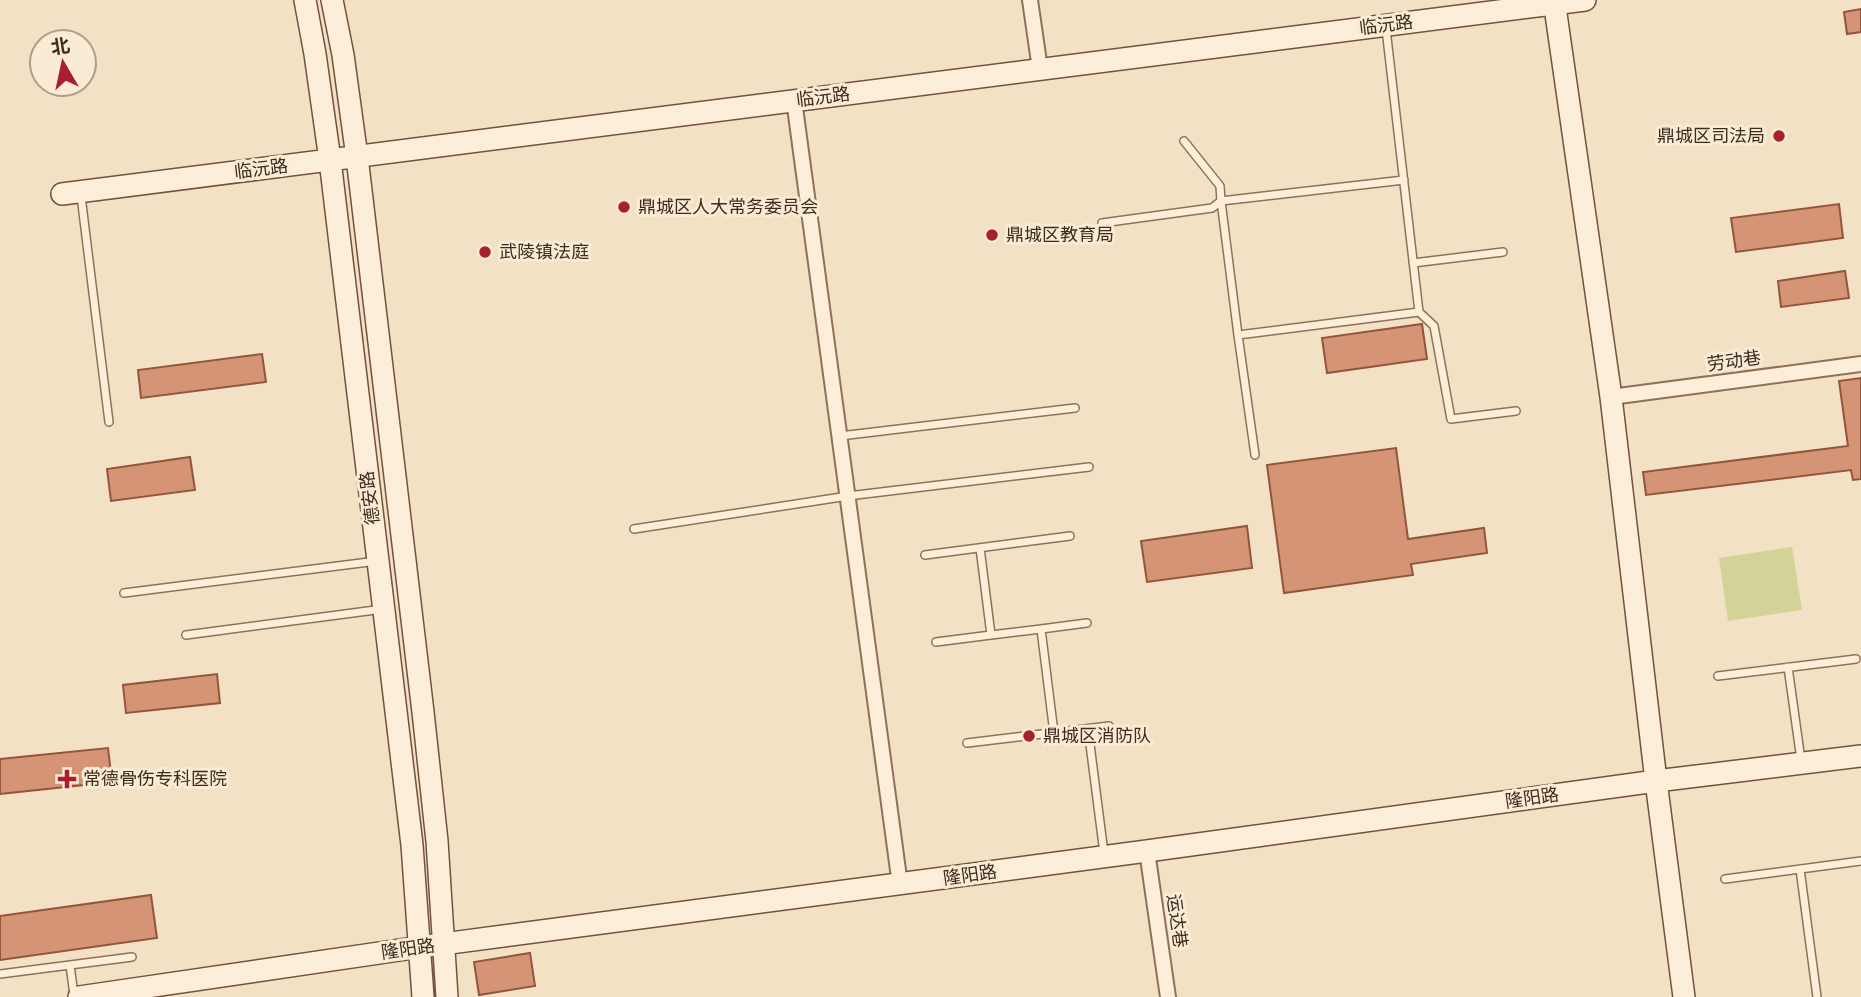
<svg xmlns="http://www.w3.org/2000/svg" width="1861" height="997" font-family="'Libre Baskerville','Noto Sans SC',serif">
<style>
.pitch{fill:#d3d397}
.building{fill:#d69476;stroke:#93553b;stroke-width:2}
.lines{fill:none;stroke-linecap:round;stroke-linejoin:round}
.lane-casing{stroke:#917058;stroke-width:10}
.street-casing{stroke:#917058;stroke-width:18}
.secondary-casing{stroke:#73513b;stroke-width:24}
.lane{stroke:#fdeed9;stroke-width:7}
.street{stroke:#fdeed9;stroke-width:14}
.secondary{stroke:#fdeed9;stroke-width:21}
.poi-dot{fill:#a8202f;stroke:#faebd5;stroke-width:2.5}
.labels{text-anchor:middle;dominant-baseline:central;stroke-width:6;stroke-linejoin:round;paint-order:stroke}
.street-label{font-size:18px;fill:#3f2a1e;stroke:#faebd5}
.poi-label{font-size:18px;fill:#3f2a1e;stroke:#faebd5;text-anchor:start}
</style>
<rect width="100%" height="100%" fill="#f3e1c5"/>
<!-- pitch -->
<path class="pitch" d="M1792,547l10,63 -74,11 -9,-63z"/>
<!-- building -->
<path class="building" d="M1861,9v23l-14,2 -3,-22z
M1839,204l4,34 -107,14 -5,-34z
M1845,271l4,27 -68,9 -3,-26z
M1422,324l5,35 -100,14 -5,-35z
M262,354l4,28 -125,16 -3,-28z
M1861,378v101l-8,1 -2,-10 -205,25 -3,-23 205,-26 -9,-65z
M1396,448l12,91 76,-11 3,25 -76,11 2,11 -129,18 -17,-128z
M190,457l5,33 -84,11 -4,-32z
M1247,526l5,42 -105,14 -6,-41z
M217,674l3,29 -94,10 -3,-28z
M108,748l4,34 -112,12v-35z
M151,895l6,43 -157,22v-44z
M530,953l5,33 -56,9 -5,-33z"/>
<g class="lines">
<!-- lane casing -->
<g class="lane-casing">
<path id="lane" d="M1386,29l33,283 15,14 17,93 65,-8
M1404,180l-183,21 17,134 181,-23
M81,196l28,226
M1102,223l110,-15 9,-7 -1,-15 -36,-45
M1413,263l90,-11
M1238,335l17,120
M840,436l235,-28
M634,529l214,-33 241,-29
M980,548l11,87 50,-6 13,104
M925,555l145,-19
M124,593l253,-32
M1041,629l46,-6
M186,635l197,-26
M936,642l55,-7
M1788,667l13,93
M1718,676l138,-17
M1088,729l16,124
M967,743l142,-17
M1800,869l17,128
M1725,879l136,-18
M70,965l4,30
M0,974l132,-17"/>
</g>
<!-- street casing -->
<g class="street-casing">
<path id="street" d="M1030,0l10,69
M794,100l106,785
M1611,397l250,-33
M1147,851l21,146"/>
</g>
<!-- secondary casing -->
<g class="secondary-casing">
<path id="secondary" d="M305,0l10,54 15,106 82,685 11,152
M332,0l11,55 14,102 66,555 14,129 10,156
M1554,0l57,397 45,384 28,216
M62,194l1523,-194
M79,997l341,-50 727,-96 509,-70 205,-25"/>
</g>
<!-- lane -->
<use href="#lane" class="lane"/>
<!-- street -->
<use href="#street" class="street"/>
<!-- secondary -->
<use href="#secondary" class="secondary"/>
</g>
<!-- markers -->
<g class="poi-dot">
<circle cx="1779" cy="136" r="7"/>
<circle cx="624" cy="207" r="7"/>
<circle cx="992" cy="235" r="7"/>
<circle cx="485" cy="252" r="7"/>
<circle cx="1029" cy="736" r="7"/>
<path d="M63.5 768.5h7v7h7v7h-7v7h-7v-7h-7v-7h7z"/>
</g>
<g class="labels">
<!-- street labels -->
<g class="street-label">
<text transform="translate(1386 25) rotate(-7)">临沅路</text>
<text transform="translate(823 97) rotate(-7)">临沅路</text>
<text transform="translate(261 169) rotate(-7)">临沅路</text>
<text transform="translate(1734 361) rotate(-8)">劳动巷</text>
<text transform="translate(370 498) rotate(-97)">德安路</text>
<text transform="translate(1532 798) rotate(-8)">隆阳路</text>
<text transform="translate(970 875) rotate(-8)">隆阳路</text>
<text transform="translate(1177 921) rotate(82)">运达巷</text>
<text transform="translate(408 949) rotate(-8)">隆阳路</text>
</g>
<!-- poi labels -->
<g class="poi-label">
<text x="1765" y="136" text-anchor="end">鼎城区司法局</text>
<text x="638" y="207">鼎城区人大常务委员会</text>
<text x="1006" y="235">鼎城区教育局</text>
<text x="499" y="252">武陵镇法庭</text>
<text x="1043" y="736">鼎城区消防队</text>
<text x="83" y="779">常德骨伤专科医院</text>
</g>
</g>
<!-- north arrow -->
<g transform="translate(63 63) rotate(351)"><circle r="33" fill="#faebd5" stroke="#af9e8c" stroke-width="2"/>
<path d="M0-5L12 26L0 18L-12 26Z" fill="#a8202f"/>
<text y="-10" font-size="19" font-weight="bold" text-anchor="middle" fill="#3f2a1e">北</text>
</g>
</svg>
